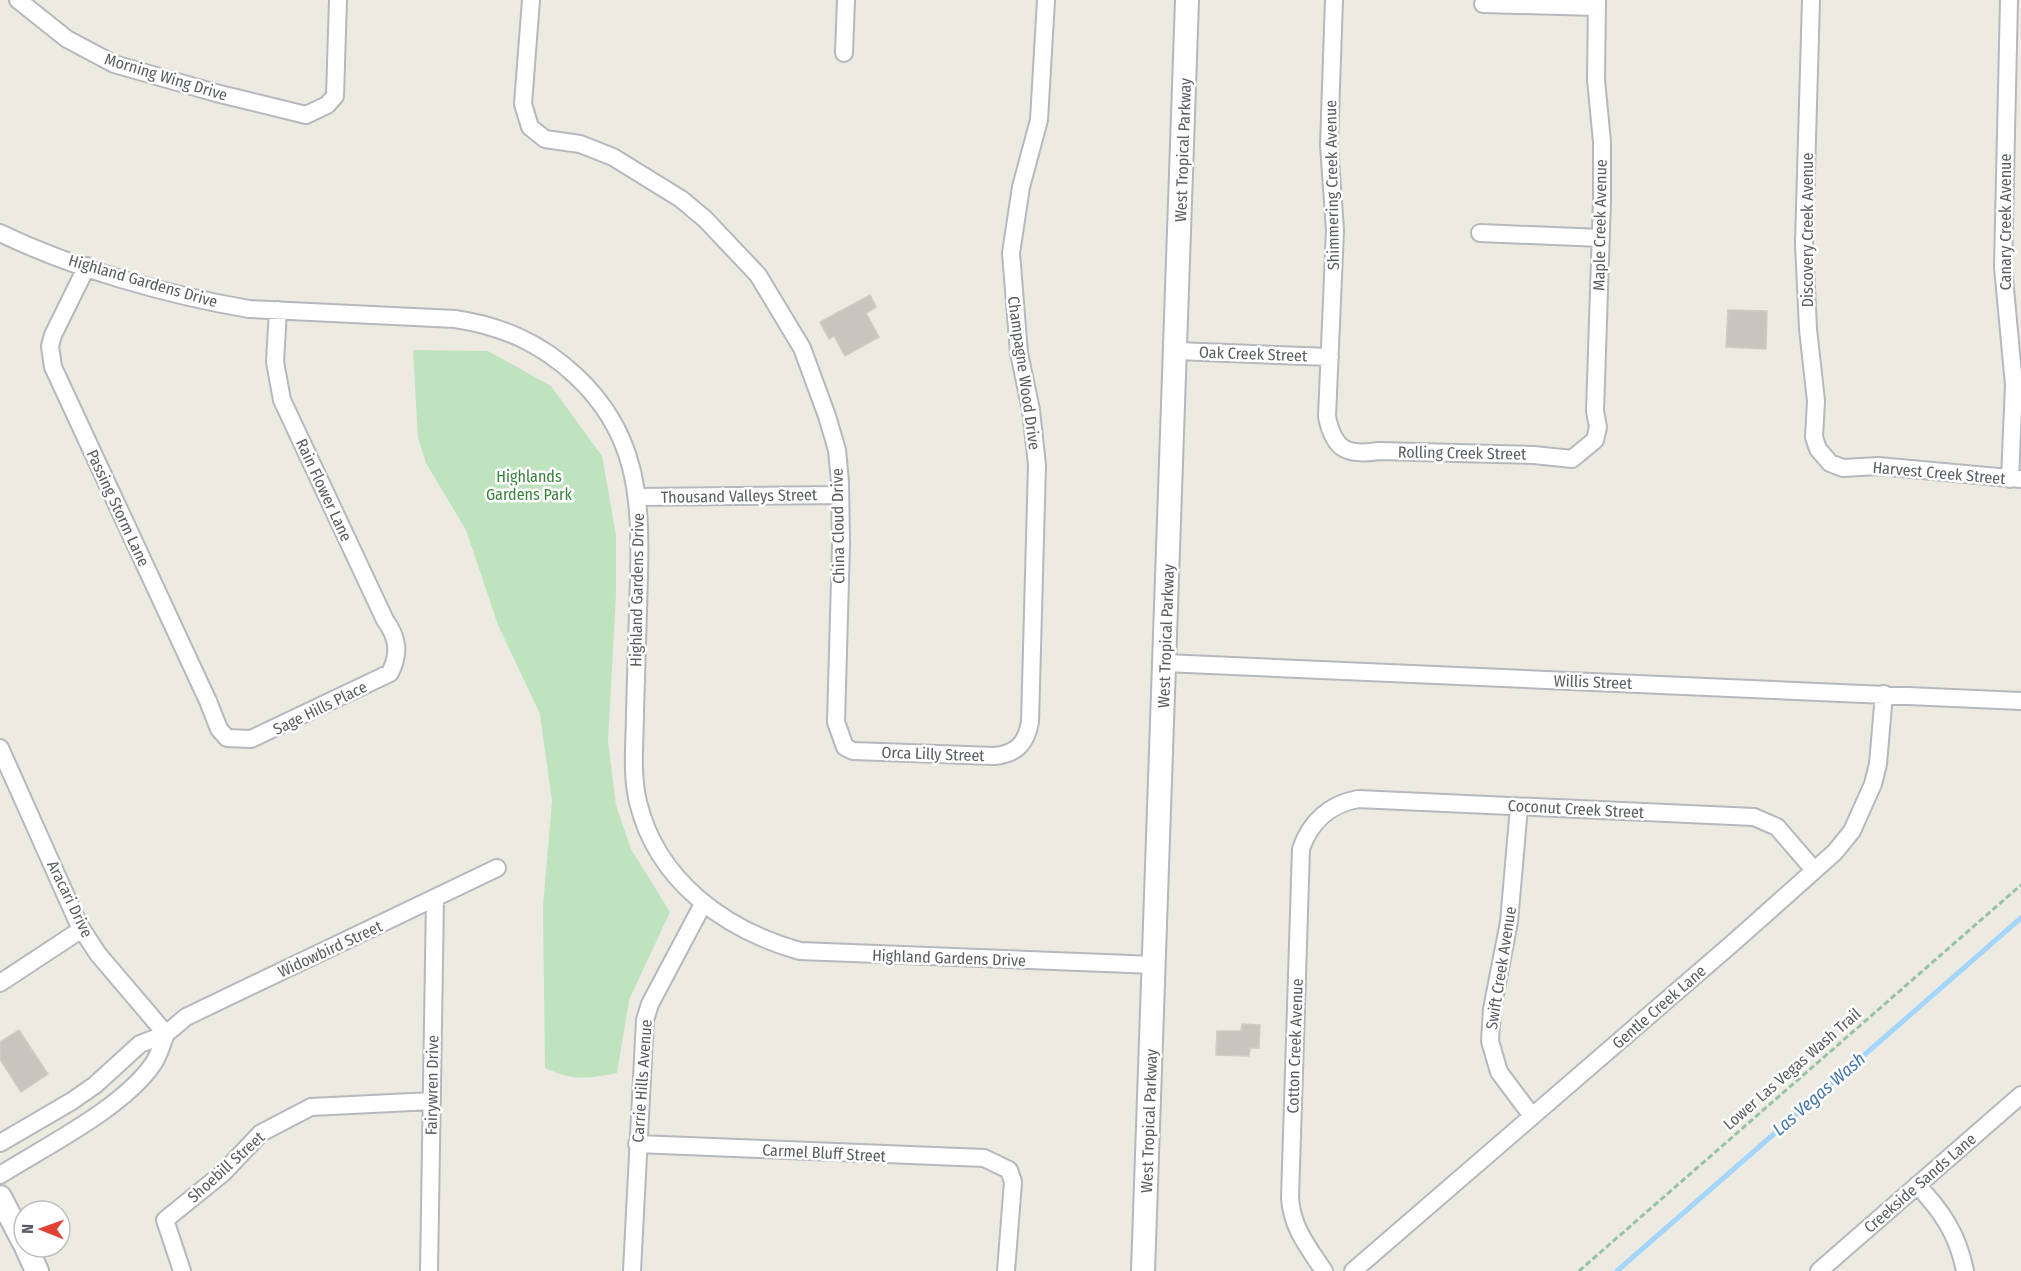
<svg xmlns="http://www.w3.org/2000/svg" width="2021" height="1271" font-family="'Fira Sans Condensed',sans-serif">
<style>
.green{fill:#bfe3bf}
.lines{fill:none;stroke-linecap:round;stroke-linejoin:round}
.stream{stroke:#a4d5fb;stroke-width:5}
.building{fill:#c8c5bf;stroke:#d1ccc1;stroke-width:1.5}
.street-casing{stroke:#b5b8bc;stroke-width:20}
.secondary-casing{stroke:#b4b7bc;stroke-width:26}
.path{stroke:#97c2a4;stroke-width:3;stroke-dasharray:6 3;stroke-linecap:butt}
.street{stroke:#fff;stroke-width:16}
.secondary{stroke:#fff;stroke-width:22}
.labels{text-anchor:middle;dominant-baseline:central;stroke-width:5;stroke-linejoin:round;paint-order:stroke}
.street-label{font-size:16px;fill:#5a5e62;stroke:#fff}
.park-label{font-size:16px;fill:#39833c;stroke:#fff}
.water-label{font-size:18px;font-style:italic;fill:#4276ac;stroke:#fff}
</style>
<rect width="100%" height="100%" fill="#edeae2"/>
<!-- green -->
<path class="green" d="M413,350l75,1 63,35 51,70 14,79v59l-8,147 8,64 15,44 39,63 -41,88 -12,73c-31,6 -43,8 -72,-5l-2,-161 9,-106 -12,-87 -42,-89 -32,-95 -40,-67 -8,-25z"/>
<g class="lines">
<!-- stream -->
<path class="stream" d="M1617,1271l404,-353"/>
</g>
<!-- building -->
<path class="building" d="M870,295l6,12 -10,6 13,24 -34,19 -11,-20 -5,3 -9,-17z
M1728,310l39,1 -1,38 -40,-2z
M1242,1024l18,1 -1,23h-9l-1,8 -33,-1 1,-24h24z
M19,1030l29,44 -27,18 -21,-33v-17z"/>
<g class="lines">
<!-- street casing -->
<g class="street-casing">
<path id="street" d="M18,0l49,39 47,25 102,29 90,22 21,-10 8,-9 3,-96
M531,0l-8,104 7,23 15,12 35,5 33,13 68,42 24,20 53,56 44,73 25,68 10,34 3,32 1,62 -5,178 9,25 8,4 141,5c22,-2 32,-12 36,-34l7,-257 -6,-55 -12,-57 -8,-100 10,-66 18,-67 7,-120
M1334,0l-5,145 6,85 -8,187c7,33 20,39 52,34l155,4 38,4 23,-19 3,-13 -3,-16 7,-211v-58l-6,-62 1,-80
M1811,0l-7,243 4,86 8,72 -2,36 4,12 12,14 13,5 35,-2 143,13
M2009,0l-6,267 11,118 -4,94
M1483,4l114,3
M844,53l2,-53
M0,233c75,36 167,62 249,76l206,10c47,7 86,24 121,57 61,57 65,121 63,200 -1,45 -3,90 -4,136 0,29 -4,61 3,90 19,79 87,128 162,149l355,14
M1480,233l121,5
M87,266l-34,69 -3,11 3,21 155,334 11,28 8,9 24,1 139,-66c10,-20 8,-35 -5,-53l-103,-220 -7,-38 3,-52
M1177,351l153,6
M637,497l203,-2
M1165,663l856,38
M0,748l79,177 19,29 68,80
M1519,807l-10,115 -17,87 -2,32 9,31 33,44
M0,983l82,-54
M0,1143l72,-42 23,-16 45,-41 26,-10 20,-17 311,-149
M637,1144l347,14 25,12 4,12 -7,89
M0,1175c46,-29 123,-67 153,-111 6,-8 9,-21 13,-30
M1917,1185c25,26 41,50 48,86
M182,1271l-17,-51 58,-47 38,-40 50,-26 121,-6
M429,1271l6,-372
M632,1271l13,-251 5,-16 53,-100
M1324,1271c-16,-24 -32,-43 -34,-73l11,-349c9,-27 29,-45 57,-50l396,18 23,10 37,43
M1353,1271l381,-329 101,-90 17,-21 21,-47 5,-20 6,-70
M1819,1271l202,-176"/>
</g>
<!-- secondary casing -->
<g class="secondary-casing">
<path id="secondary" d="M0,1197l24,46
M26,1247l11,24
M1143,1271l44,-1271"/>
</g>
<!-- path -->
<path class="path" d="M1579,1271l442,-386"/>
<!-- street -->
<use href="#street" class="street"/>
<!-- secondary -->
<use href="#secondary" class="secondary"/>
</g>
<g class="labels">
<!-- street labels -->
<g class="street-label">
<text transform="translate(166 77) rotate(17)">Morning Wing Drive</text>
<text transform="translate(1183 150) rotate(-88)">West Tropical Parkway</text>
<text transform="translate(1332 185) rotate(-91)">Shimmering Creek Avenue</text>
<text transform="translate(2005 222) rotate(-90)">Canary Creek Avenue</text>
<text transform="translate(1600 225) rotate(-89)">Maple Creek Avenue</text>
<text transform="translate(1807 230) rotate(-90)">Discovery Creek Avenue</text>
<text transform="translate(143 281) rotate(16)">Highland Gardens Drive</text>
<text transform="translate(1253 354) rotate(2)">Oak Creek Street</text>
<text transform="translate(1024 373) rotate(82)">Champagne Wood Drive</text>
<text transform="translate(1462 453) rotate(1)">Rolling Creek Street</text>
<text transform="translate(1939 473) rotate(5)">Harvest Creek Street</text>
<text transform="translate(324 490) rotate(65)">Rain Flower Lane</text>
<text transform="translate(739 496) rotate(-1)">Thousand Valleys Street</text>
<text transform="translate(118 508) rotate(65)">Passing Storm Lane</text>
<text transform="translate(838 526) rotate(-91)">China Cloud Drive</text>
<text transform="translate(637 590) rotate(-89)">Highland Gardens Drive</text>
<text transform="translate(1166 636) rotate(-88)">West Tropical Parkway</text>
<text transform="translate(1593 682) rotate(2)">Willis Street</text>
<text transform="translate(320 708) rotate(-26)">Sage Hills Place</text>
<text transform="translate(933 754) rotate(2)">Orca Lilly Street</text>
<text transform="translate(1576 809) rotate(3)">Coconut Creek Street</text>
<text transform="translate(70 899) rotate(64)">Aracari Drive</text>
<text transform="translate(330 949) rotate(-25)">Widowbird Street</text>
<text transform="translate(949 958) rotate(2)">Highland Gardens Drive</text>
<text transform="translate(1501 968) rotate(-81)">Swift Creek Avenue</text>
<text transform="translate(1659 1007) rotate(-41)">Gentle Creek Lane</text>
<text transform="translate(1295 1046) rotate(-88)">Cotton Creek Avenue</text>
<text transform="translate(1792 1069) rotate(-41)">Lower Las Vegas Wash Trail</text>
<text transform="translate(642 1081) rotate(-86)">Carrie Hills Avenue</text>
<text transform="translate(432 1085) rotate(-89)">Fairywren Drive</text>
<text transform="translate(1149 1121) rotate(-88)">West Tropical Parkway</text>
<text transform="translate(824 1153) rotate(3)">Carmel Bluff Street</text>
<text transform="translate(226 1167) rotate(-42)">Shoebill Street</text>
<text transform="translate(1920 1183) rotate(-41)">Creekside Sands Lane</text>
</g>
<!-- park labels -->
<g class="park-label">
<text x="529" y="476">Highlands<tspan x="529" dy="18">Gardens Park</tspan></text>
</g>
<!-- water labels -->
<g class="water-label">
<text transform="translate(1819 1094) rotate(-41)">Las Vegas Wash</text>
</g>
</g>
<!-- north arrow -->
<g transform="translate(42 1229) rotate(271)"><circle r="28" fill="#ffffff" stroke="#bdbfc0" stroke-width="1.5"/>
<path d="M0-4.5L10 22L0 15L-10 22Z" fill="#e14134"/>
<text y="-9" font-size="16" font-weight="bold" text-anchor="middle" fill="#5a5e62">N</text>
</g>
</svg>
